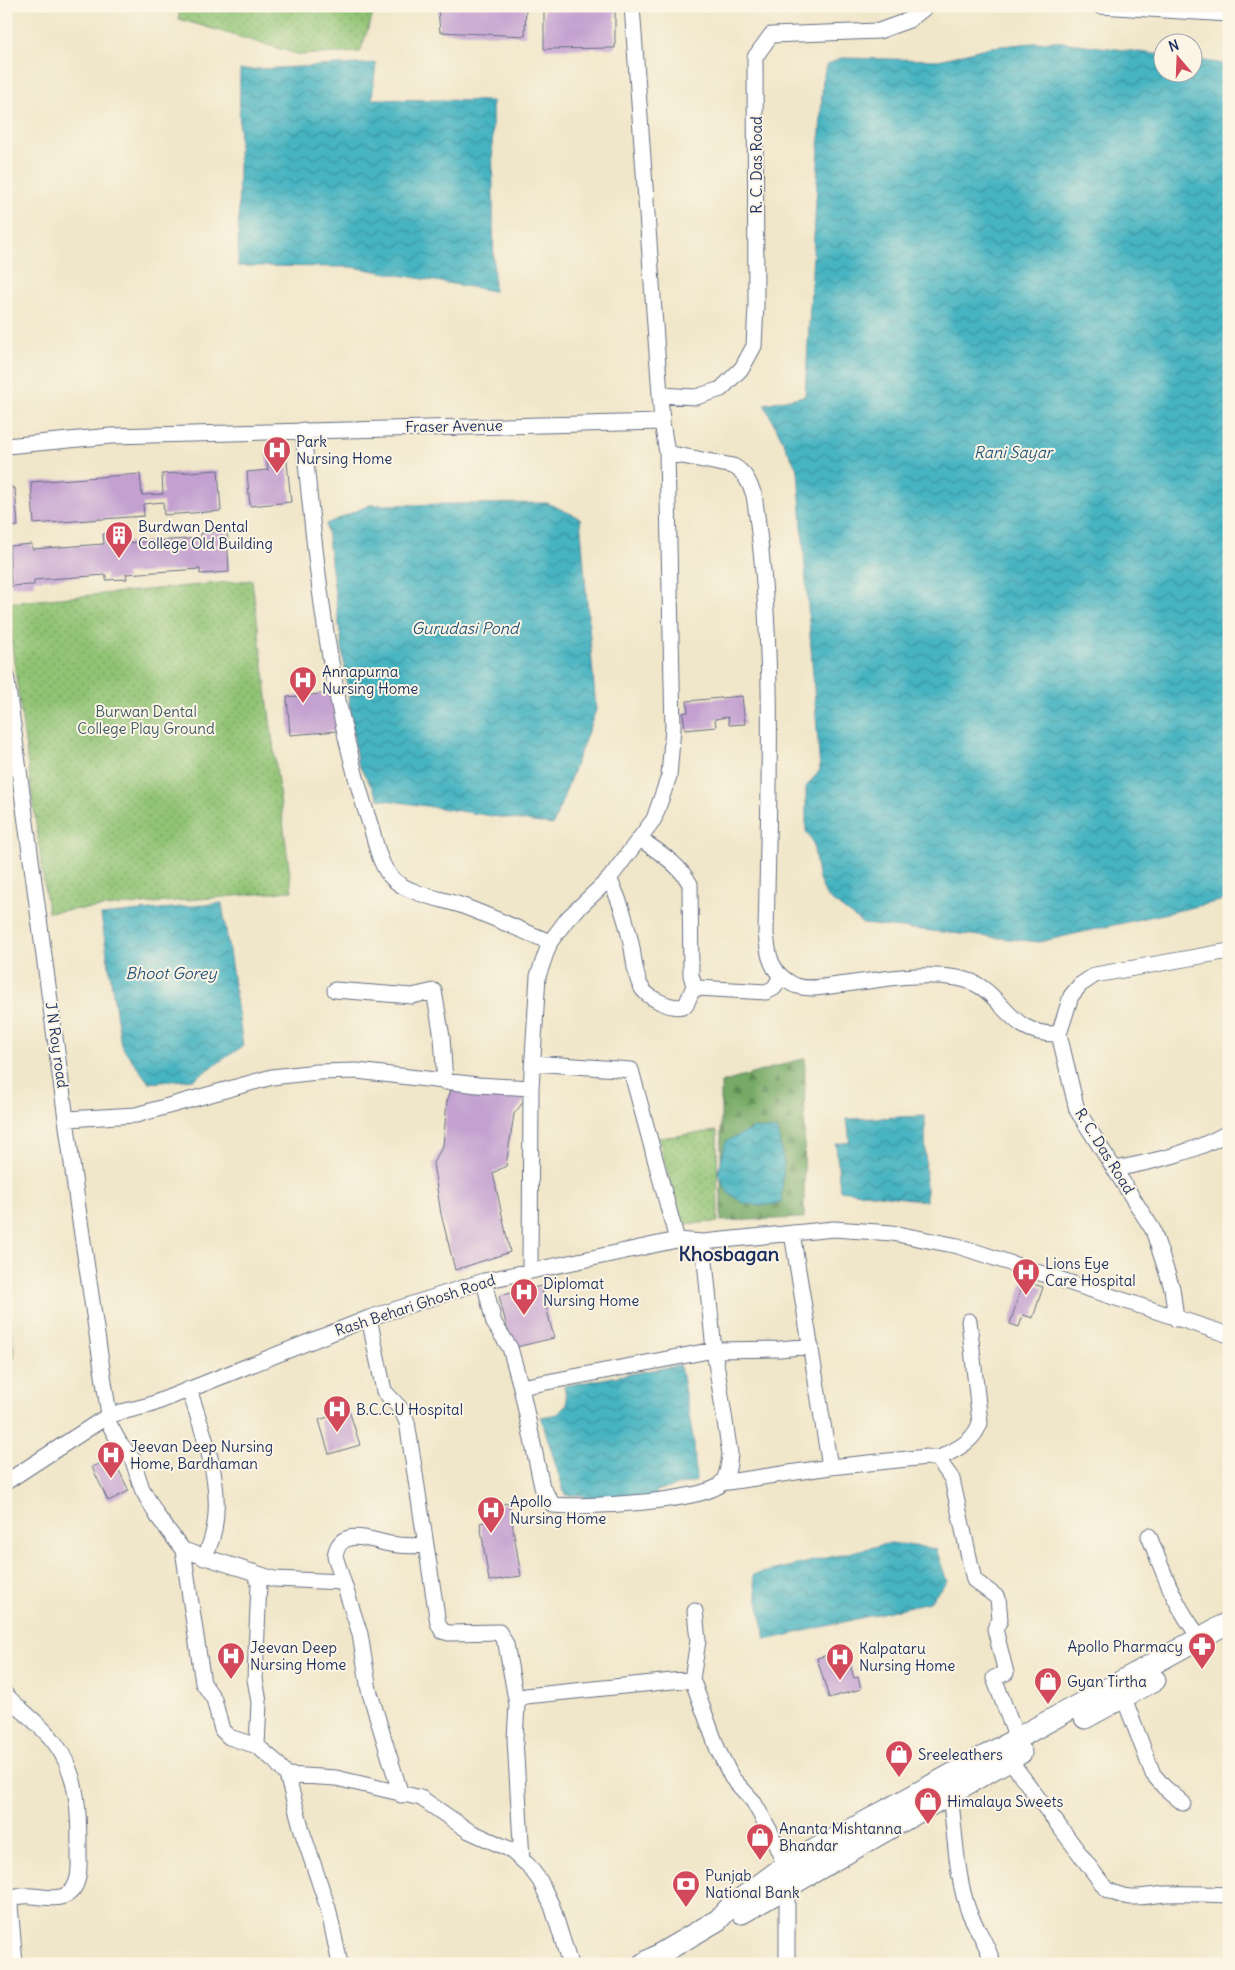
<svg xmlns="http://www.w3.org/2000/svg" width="1235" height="1970" font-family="Delius,sans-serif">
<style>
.forest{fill:url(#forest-firs);stroke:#486c62}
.park{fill:url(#park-dots);stroke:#567968}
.water{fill:url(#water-waves);stroke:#307290}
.building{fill:#c3a0d0}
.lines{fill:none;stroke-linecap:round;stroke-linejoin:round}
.minor-casing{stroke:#666f83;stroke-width:17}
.secondary-casing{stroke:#666f83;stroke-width:23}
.minor{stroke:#fff;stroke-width:15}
.secondary{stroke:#fff;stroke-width:21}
.labels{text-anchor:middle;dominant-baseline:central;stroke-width:4;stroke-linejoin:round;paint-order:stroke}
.street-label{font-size:15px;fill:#1b2f5e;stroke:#fcf5e5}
.poi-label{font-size:15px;fill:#1b2f5e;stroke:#fcf5e5;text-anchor:start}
.park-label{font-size:15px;fill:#3e5b64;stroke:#fcf5e5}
.water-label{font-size:16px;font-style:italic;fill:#28577c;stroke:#fcf5e5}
.district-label{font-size:20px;font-weight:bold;fill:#1b2f5e;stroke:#fcf5e5}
</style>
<defs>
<pattern id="forest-firs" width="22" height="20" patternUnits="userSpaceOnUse" patternTransform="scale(1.25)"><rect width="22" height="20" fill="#74a965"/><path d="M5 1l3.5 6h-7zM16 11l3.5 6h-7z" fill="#5e8a56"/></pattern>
<pattern id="park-dots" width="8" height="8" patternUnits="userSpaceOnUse" patternTransform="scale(1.25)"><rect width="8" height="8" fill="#90c373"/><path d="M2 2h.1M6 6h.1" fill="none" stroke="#759f62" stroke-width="1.8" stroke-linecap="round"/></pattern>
<pattern id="water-waves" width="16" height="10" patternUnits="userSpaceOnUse" patternTransform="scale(1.25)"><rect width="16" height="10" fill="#46b4c1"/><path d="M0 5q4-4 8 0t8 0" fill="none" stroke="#3a93a0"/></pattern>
</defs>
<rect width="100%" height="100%" fill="#fcf5e5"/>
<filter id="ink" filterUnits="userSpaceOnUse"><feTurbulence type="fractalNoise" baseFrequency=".02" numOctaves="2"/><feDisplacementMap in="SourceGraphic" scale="10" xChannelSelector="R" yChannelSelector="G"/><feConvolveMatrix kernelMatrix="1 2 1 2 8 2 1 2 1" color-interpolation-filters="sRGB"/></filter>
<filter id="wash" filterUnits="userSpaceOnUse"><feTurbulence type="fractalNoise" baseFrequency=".0096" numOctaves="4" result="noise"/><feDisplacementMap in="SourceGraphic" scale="20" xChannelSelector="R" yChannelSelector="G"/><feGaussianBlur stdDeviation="1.12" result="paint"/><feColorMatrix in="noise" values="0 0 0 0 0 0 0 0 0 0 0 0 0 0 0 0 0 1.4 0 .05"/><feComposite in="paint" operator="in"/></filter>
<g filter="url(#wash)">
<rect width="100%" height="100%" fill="#f0e6c9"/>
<!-- forest -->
<path class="forest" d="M805,1058l-1,160 -83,3v-138z"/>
<!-- park -->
<path class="park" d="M179,6h197l-16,46 -60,3 -121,-36z
M252,580l40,311 -244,21 -42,-309z
M717,1131l1,91 -36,2 -24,-86z
M6,1296l9,62 -9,4z"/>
<!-- water -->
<path class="water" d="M1055,41l107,14v17h30l1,-13 31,5 5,4v831l-190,43 -176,-18 -37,-28 -8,-20 -5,-33 -7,-12v-44l14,-17 -22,-299 -34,-67 41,-8 18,-318 4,-13 14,-7 98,2 51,-13z
M376,63l-4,36 120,2 2,190 -142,-24 -114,-1 2,-196z
M547,503l33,15 16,192 -43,115 -174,-26 -22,-37 -31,-238 44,-19z
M222,903l21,143 -49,33 -45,4 -28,-38 -20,-130z
M925,1116l1,85 -86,-11 -4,-46 14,-2 -3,-23z
M755,1128l22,2 7,33 -3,40 -20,3 -18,-3 -15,-10 -10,-20 8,-32z
M680,1365l14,78 2,38 -40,10v6l-69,6 -4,-8h-18l-24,-78 17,-3 9,-10 -3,-18z
M891,1543l45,6 11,32 -18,21 -163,38 -13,-65z"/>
<g id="blocks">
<!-- building -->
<path class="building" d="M431,6h95l-1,30 -85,-4 -2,-23z
M544,6h71v42l-71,1z
M286,452l5,50 -41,4 -3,-34 21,-2 -2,-16z
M218,470l3,41 -57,4 -1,-13 -20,2 1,12 -110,8 -3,-42 109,-8 2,21 21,-1 -1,-20z
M6,488h9l3,38 -12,1z
M227,531l2,41 -29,2v-5l-74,5 1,5 -21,1v-5l-72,5v5l-23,1 -2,-40 23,-2v5l72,-5 -1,-10 23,-2v11l75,-5v-5z
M334,693l4,38 -48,4 -3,-38z
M742,696l3,28 -16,1 -1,-8 -13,2 1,8 -31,3 -2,-17 5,-1 -1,-11z
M452,1088l79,4 -17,22 -8,52 -13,7 17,79 -55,18 -14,-56 -8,-51 10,-17 4,-45z
M1023,1281l20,6 -10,31 -10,-3 -4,12 -9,-3z
M541,1286l13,52 -42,10 -13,-52z
M349,1410l11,35 -31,9 -10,-34z
M113,1458l16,33 -21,10 -16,-34z
M509,1503l12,73 -32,5 -9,-58 14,-3 -2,-14z
M846,1650l8,28 4,-1 3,12 -32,9 -12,-40z"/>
</g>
</g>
<g filter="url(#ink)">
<use href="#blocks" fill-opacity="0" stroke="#666f83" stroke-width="1"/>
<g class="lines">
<!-- minor casing -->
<g class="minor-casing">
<path id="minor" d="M1100,6l129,8
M660,395l36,2 25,-8 21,-21 12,-22 2,-40 -1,-249 16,-22 108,-4 30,-11 18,-14
M303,430c12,132 26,271 68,397 5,17 9,40 22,52 15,15 50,20 70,27 29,11 58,24 87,36
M6,446l105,-10 551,-14
M667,453l66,13c12,6 16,16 21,29 22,145 15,293 12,439 2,16 3,31 15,42 4,4 12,9 16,10 15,5 35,-1 50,-2 36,-5 74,-12 110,-6 48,7 45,58 102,56
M6,674l72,534 31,207
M640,839c19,13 39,25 50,45l1,91 3,11 4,2 68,4 8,-4 7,-11
M609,879c12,22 18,44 23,69 2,12 3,26 8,37 6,13 33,26 46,20l8,-19
M335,990l77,6 22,-5 8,46 3,45
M533,1063l98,7 46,170
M67,1119l69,-4 136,-38 45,-5 40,-1 121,14 53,3
M1115,1169c40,-8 79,-16 114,-37
M792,1233l38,234
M530,1270l1,-182 7,-112 12,-34 18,-24 41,-39 45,-60 15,-43 4,-48 -6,-275 -5,-31 -30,-416
M484,1281l10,42 16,25 11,39 21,100 11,18c27,3 153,-3 169,-22 6,-8 7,-19 8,-29l-16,-104 -11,-108
M369,1318l15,73 17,18 6,13 31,201 4,8 7,2 50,-1 7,12 11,61
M1176,1319l-4,-31 -19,-58 -76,-120 -18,-76 12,-38 9,-11 15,-10 134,-24
M521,1387l193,-37 66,-1 31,-3
M189,1389c17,53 43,116 15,169
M106,1418l13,24 13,16 10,31 16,28 25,33 91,29 69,3
M938,1459c18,-10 35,-16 42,-36l-11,-102
M6,1482l103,-67 41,-10 219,-87 115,-37 193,-41 26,2 131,-13 58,4 66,13 271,89
M721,1483l109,-16 97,-10 11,2 14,20 22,101 24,18 2,22 -5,9 11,44 -12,5 23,61
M1149,1536c16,40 25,69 52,103
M183,1550l20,133 11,16 8,31 7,7 28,9 18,15 12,14 16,59 25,74 12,56
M254,1572l5,11 -4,96 4,23 -2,44
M695,1611l3,30 -6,38 26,71 14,28 21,23 17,30 15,35
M6,1695c15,16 36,30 49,48 24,32 24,71 24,109 0,14 2,33 -11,42 -16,10 -39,-4 -56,5l-2,6 5,59
M1124,1698l29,76 11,13 19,16
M1009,1759l97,130c24,13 34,7 60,5 21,-1 42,0 63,1
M287,1775l49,3 85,20 48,33 40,18 19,16 12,16 12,25 18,58
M950,1794c5,37 6,84 19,118 8,18 19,33 24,52
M401,1795l-32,-105 -9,-56 -25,-78c5,-30 35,-16 55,-12 12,2 24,2 36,1
M522,1860l-7,-121 2,-34 2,-6 7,-3 166,-17
M787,1887v77"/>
</g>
<!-- secondary casing -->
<g class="secondary-casing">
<path id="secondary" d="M1085,1718l70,-38
M742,1913l279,-160
M643,1964l75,-44 12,-13 55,-41 444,-244"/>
</g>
<!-- minor -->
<use href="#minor" class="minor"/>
<!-- secondary -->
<use href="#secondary" class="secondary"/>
</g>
</g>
<!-- icons -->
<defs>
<g id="hospital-pin" transform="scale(1.4375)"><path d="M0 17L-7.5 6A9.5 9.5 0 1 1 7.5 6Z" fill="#d1495b" stroke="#fcf5e5"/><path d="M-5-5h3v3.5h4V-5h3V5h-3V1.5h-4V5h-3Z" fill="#fff"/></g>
<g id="building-pin" transform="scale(1.4375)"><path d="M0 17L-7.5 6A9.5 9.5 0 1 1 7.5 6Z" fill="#d1495b" stroke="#fcf5e5"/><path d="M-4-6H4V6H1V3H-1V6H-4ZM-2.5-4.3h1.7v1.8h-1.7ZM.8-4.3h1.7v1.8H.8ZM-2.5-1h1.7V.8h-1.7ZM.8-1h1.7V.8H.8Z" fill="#fff"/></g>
<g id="pharmacy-pin" transform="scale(1.4375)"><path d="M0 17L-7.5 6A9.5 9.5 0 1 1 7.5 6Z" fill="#d1495b" stroke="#fcf5e5"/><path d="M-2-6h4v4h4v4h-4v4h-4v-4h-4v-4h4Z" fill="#fff"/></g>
<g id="shop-pin" transform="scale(1.4375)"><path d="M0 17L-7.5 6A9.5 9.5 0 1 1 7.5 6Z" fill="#d1495b" stroke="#fcf5e5"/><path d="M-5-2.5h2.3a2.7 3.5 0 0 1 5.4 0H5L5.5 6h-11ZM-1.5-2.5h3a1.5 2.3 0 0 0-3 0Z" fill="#fff"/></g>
<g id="bank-pin" transform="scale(1.4375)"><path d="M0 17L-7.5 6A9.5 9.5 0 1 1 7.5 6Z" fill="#d1495b" stroke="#fcf5e5"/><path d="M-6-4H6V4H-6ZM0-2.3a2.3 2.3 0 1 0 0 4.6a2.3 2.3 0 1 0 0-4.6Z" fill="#fff"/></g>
</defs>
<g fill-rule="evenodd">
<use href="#hospital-pin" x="277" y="450"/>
<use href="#building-pin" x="119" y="535"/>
<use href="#hospital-pin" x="303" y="680"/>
<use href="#hospital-pin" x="1026" y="1272"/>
<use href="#hospital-pin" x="524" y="1292"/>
<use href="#hospital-pin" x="337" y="1409"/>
<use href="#hospital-pin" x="111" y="1455"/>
<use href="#hospital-pin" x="491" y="1510"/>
<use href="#pharmacy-pin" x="1202" y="1646"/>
<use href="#hospital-pin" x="231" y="1656"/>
<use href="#hospital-pin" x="840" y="1657"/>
<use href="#shop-pin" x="1048" y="1681"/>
<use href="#shop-pin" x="899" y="1754"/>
<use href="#shop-pin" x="928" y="1801"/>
<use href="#shop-pin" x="760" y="1837"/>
<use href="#bank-pin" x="686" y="1884"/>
</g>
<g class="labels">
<!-- street labels -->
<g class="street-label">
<text transform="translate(756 165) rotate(-90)">R. C. Das Road</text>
<text transform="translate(454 426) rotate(-1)">Fraser Avenue</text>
<text transform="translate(57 1045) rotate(82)">J N Roy road</text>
<text transform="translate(1105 1151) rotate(58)">R. C. Das Road</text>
<text transform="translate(415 1305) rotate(-18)">Rash Behari Ghosh Road</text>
</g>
<!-- poi labels -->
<g class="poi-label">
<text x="296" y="441">Park<tspan x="296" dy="17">Nursing Home</tspan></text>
<text x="138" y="526">Burdwan Dental<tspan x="138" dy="17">College Old Building</tspan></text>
<text x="322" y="671">Annapurna<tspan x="322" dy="17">Nursing Home</tspan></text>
<text x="1045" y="1263">Lions Eye<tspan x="1045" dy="17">Care Hospital</tspan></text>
<text x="543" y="1283">Diplomat<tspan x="543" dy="17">Nursing Home</tspan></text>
<text x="356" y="1409">B.C.C.U Hospital</text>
<text x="130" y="1446">Jeevan Deep Nursing<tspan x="130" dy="17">Home, Bardhaman</tspan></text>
<text x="510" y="1501">Apollo<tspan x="510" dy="17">Nursing Home</tspan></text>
<text x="1183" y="1646" text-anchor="end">Apollo Pharmacy</text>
<text x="250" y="1647">Jeevan Deep<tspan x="250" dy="17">Nursing Home</tspan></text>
<text x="859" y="1648">Kalpataru<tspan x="859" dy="17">Nursing Home</tspan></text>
<text x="1067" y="1681">Gyan Tirtha</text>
<text x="918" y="1754">Sreeleathers</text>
<text x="947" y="1801">Himalaya Sweets</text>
<text x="779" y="1828">Ananta Mishtanna<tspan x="779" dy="17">Bhandar</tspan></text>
<text x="705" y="1875">Punjab<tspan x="705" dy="17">National Bank</tspan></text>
</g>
<!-- park labels -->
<g class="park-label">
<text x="146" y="711">Burwan Dental<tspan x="146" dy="17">College Play Ground</tspan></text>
</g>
<!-- water labels -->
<g class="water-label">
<text x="1013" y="452">Rani Sayar</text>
<text x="465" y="628">Gurudasi Pond</text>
<text x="171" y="973">Bhoot Gorey</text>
</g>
<!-- district labels -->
<g class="district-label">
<text x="729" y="1253">Khosbagan</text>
</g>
</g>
<!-- margin -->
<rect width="1235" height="1970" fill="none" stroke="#fcf5e5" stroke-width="25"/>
<!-- north arrow -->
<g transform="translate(1178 58) rotate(341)"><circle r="24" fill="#fcf5e5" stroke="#a2a6af"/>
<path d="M0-4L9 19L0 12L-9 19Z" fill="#d1495b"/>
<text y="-8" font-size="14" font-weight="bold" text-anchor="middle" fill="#1b2f5e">N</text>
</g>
</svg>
